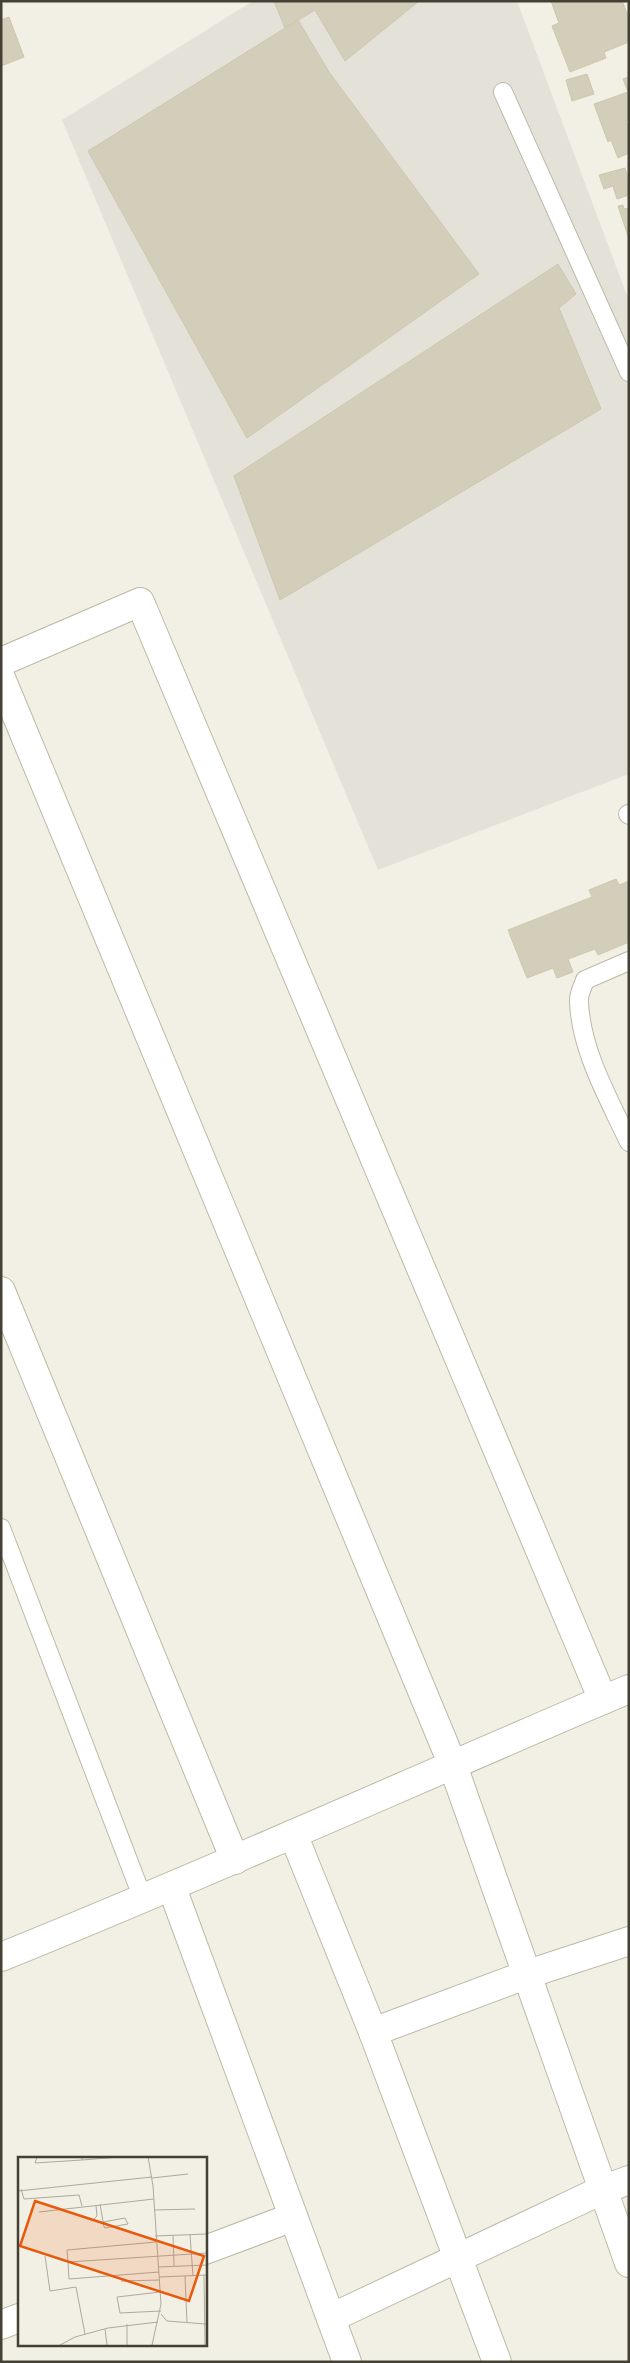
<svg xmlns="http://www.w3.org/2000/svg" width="630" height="2363" font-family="'Fira Sans Condensed',sans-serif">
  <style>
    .industrial { fill: #e4e1d9 }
    .building { fill: #d3ceb9; stroke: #cec7ad }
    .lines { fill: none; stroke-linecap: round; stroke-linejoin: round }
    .service-casing { stroke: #bdb9a7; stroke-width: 20 }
    .minor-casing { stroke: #bdb9a7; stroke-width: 30 }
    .tertiary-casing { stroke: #bdb9a7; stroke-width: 30 }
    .service { stroke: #fff; stroke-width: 18 }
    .minor { stroke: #fff; stroke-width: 28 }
    .tertiary { stroke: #fff; stroke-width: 28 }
    .inset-road { fill: none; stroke: #acaa9e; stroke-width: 1 }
    .view { fill: #e8590c; fill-opacity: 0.15; stroke: #e8590c; stroke-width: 2.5 }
    .inset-edge { fill: none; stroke: #444034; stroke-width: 2.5 }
  </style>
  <rect width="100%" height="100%" fill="#f2f0e4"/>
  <path class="industrial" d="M253 1H517L629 301V774L378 870 62 120Z"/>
  <g class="building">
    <path d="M274 1H419L345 61 315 10 285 28Z"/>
    <path d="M551 1H622L629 18V42L604 52 606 58 570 72 552 26 559 23Z"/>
    <path d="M9 17 24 57 1 66V20Z"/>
    <path d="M298 20 329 72 479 274 247 438 88 151Z"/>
    <path d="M587 74 594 94 572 101 566 80Z"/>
    <path d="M629 77V120L626 121 629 128V153L618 158 611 140 608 142 594 104 628 92 623 79Z"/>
    <path d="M625 168 629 182V195L617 199 613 186 604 189 599 175Z"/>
    <path d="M623 205 624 209 629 208V239L618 206Z"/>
    <path d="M558 264 576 294 559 308 601 409 280 600 234 476Z"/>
    <path d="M616 879 619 885 629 881V942L598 955 595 949 568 959 573 972 557 978 553 968 527 978 508 930 592 897 589 890Z"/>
  </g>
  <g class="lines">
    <g class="service-casing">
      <g id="service">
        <path d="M503 92 629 372"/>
        <path d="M628 814 629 815"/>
        <path d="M629 961 585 980C583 986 578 995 579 1002 581 1051 609 1099 629 1142"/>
        <path d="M1 1528 143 1899"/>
      </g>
    </g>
    <g class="minor-casing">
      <g id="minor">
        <path d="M1 662 140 602 603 1700"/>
        <path d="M1 678 452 1763 629 2263"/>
        <path d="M1 1291 235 1860"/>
        <path d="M293 1834 373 2032 497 2362"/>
        <path d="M172 1888 347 2362"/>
        <path d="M373 2032 528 1974 629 1941"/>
        <path d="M205 2250 293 2217"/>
        <path d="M331 2318 602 2190 629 2180"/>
        <path d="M1 2325 19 2318"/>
      </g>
    </g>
    <g class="tertiary-casing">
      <path id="tertiary" d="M1 1957C212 1872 419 1778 629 1689"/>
    </g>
    <use href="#service" class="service"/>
    <use href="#minor" class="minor"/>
    <use href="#tertiary" class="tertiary"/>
  </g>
  <g transform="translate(18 2157)">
    <rect width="189" height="189" fill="#f2f0e4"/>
    <path class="inset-road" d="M19 0 17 6 64 3V0M130 0 135 29 143 147 134 188M64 3 102 0M134 21 170 17M3 32 6 42 61 38 64 49M0 34 134 20M82 47 86 70 87 71 110 67 107 61 85 65M136 53 177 52M21 55 136 42M75 63 79 59 78 48M155 78 156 109M172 78 175 119M137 79 189 77M138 85 49 93 50 105 189 96M27 99 32 134 58 130 67 177M50 105 51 122 141 115M140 110 189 108M186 118 187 188M167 119 169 166M141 120 189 118M103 124 141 123M142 135 99 140 102 156 143 154M143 157 149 164 188 167M109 167V188M87 172 89 188M42 188 57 180 90 171 140 165"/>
    <path class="view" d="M17 44 186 99 171 144 2 89Z"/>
    <rect width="189" height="189" class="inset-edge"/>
  </g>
  <rect width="630" height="2363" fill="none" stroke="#444034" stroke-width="5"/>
</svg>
